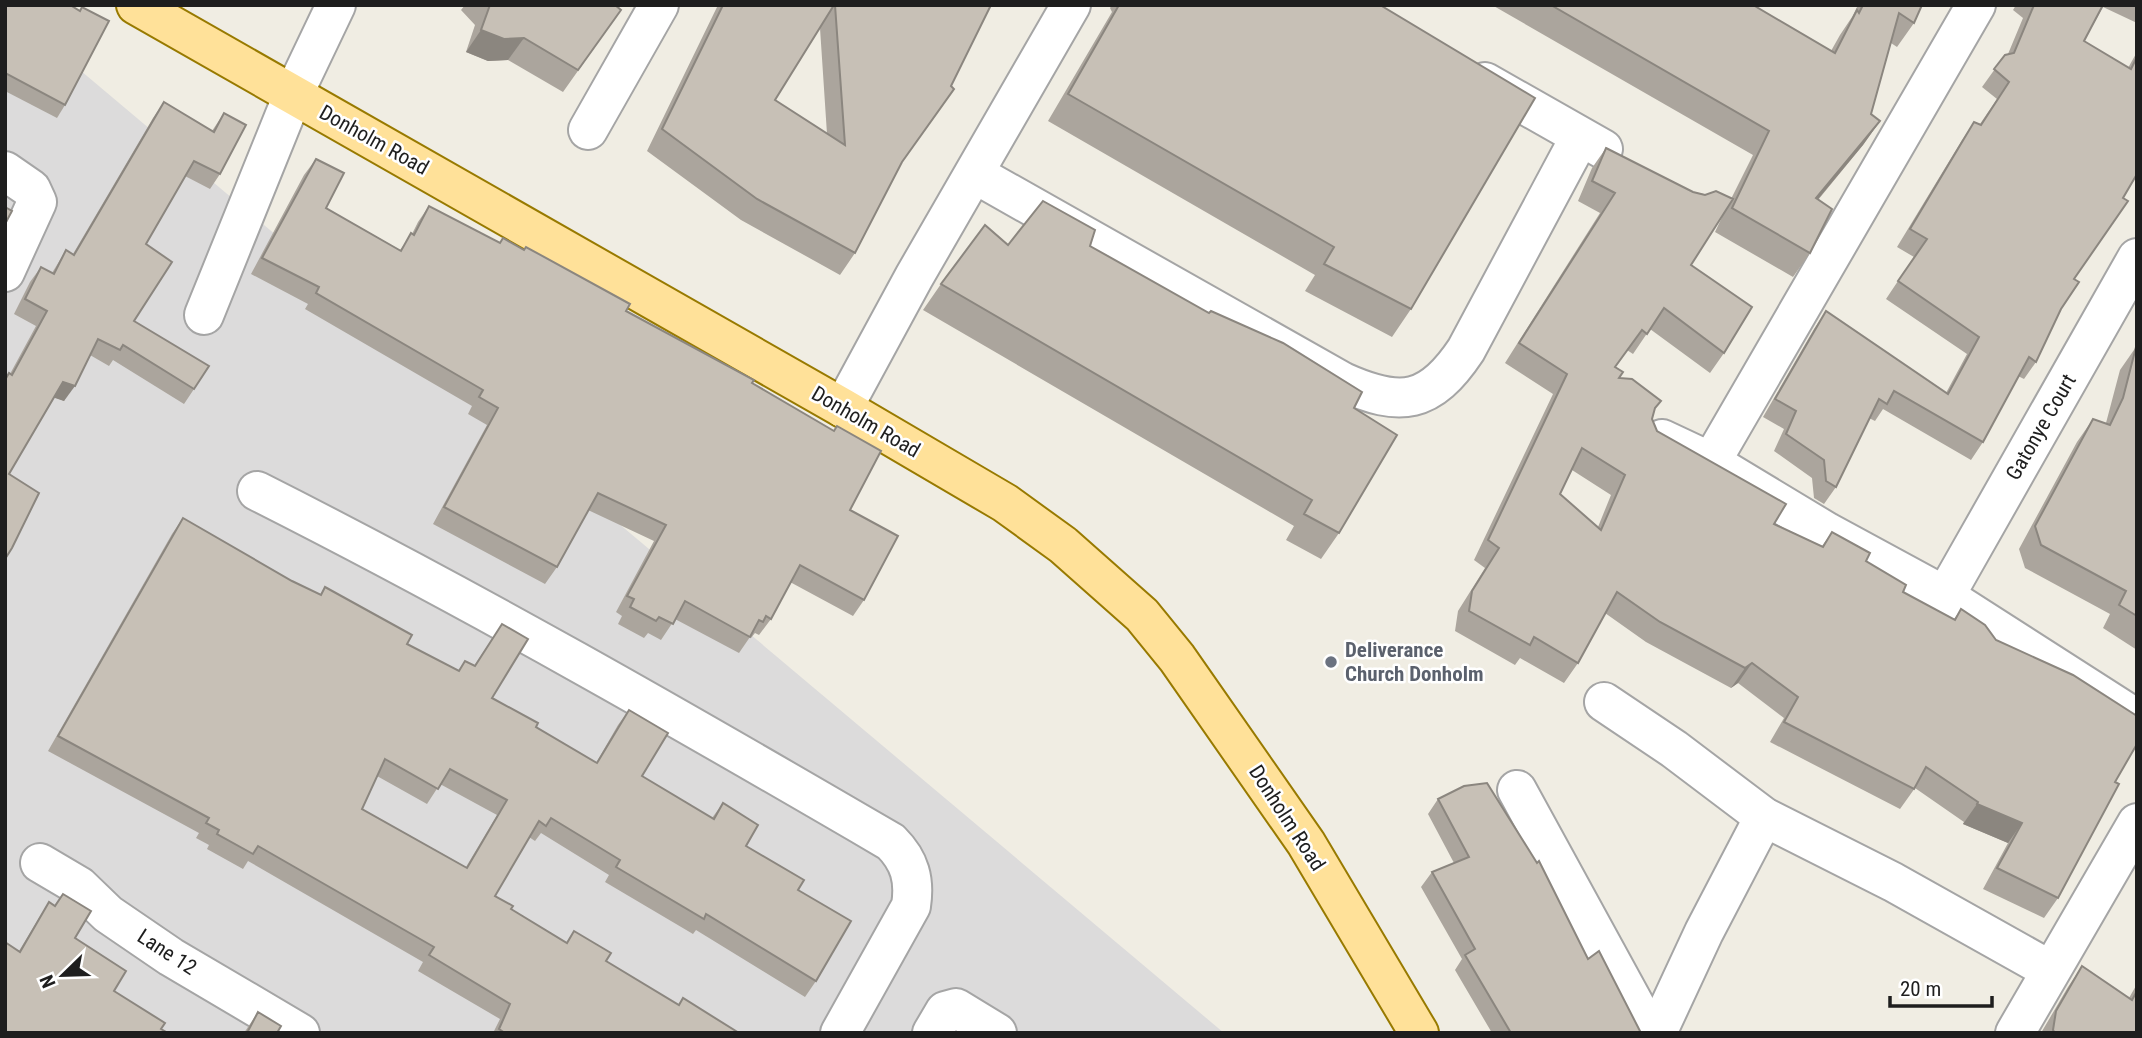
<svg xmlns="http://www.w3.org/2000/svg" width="2142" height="1038" font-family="'Roboto Condensed',sans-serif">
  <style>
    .residential { fill: #dcdbdb }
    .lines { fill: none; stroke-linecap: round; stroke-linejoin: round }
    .minor-casing { stroke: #a5a5a5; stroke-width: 42 }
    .major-casing { stroke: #987a00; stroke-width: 42 }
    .minor { stroke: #fff; stroke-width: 38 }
    .major { stroke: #ffe199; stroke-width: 38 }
    .wall { fill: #aba59d; fill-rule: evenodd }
    .shaded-wall { fill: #8b867f }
    .building { fill: #c7c0b6; stroke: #8b867f; stroke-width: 2; fill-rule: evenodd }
    .worship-dot { fill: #6b7280; stroke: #fff; stroke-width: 2.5 }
    .labels { text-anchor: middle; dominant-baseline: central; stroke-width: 5; stroke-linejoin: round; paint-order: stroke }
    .street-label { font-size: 21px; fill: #1e1e1e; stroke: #fff }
    .worship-label { font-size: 21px; font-weight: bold; fill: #5b616d; stroke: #fff; text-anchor: start }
  </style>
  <rect width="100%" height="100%" fill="#f0ede3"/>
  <path class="residential" d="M5 7 1224 1033H5Z"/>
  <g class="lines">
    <g class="minor-casing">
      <g id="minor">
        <path d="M1485 82 1603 149"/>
        <path d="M588 130 659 5"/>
        <path d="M5 171 31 189 37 202 5 272"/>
        <path d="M975 174 1343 382C1401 408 1430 404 1466 350L1580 137"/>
        <path d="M204 315 293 95 336 5"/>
        <path d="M843 408 914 277 1071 5"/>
        <path d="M1662 439 1711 462 1827 532 1945 596 2137 719"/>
        <path d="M1711 462 1976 5"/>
        <path d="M257 491C473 600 682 720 891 842 910 861 915 880 911 906L840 1033"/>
        <path d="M1945 596 2137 258"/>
        <path d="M1604 702 1674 749 1764 817 1893 882 2050 970"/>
        <path d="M1517 790 1650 1033"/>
        <path d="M40 863 79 886 108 914 171 957 300 1033"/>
        <path d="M932 1033 945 1011 956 1008 997 1033"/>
        <path d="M1657 1033 1704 932 1764 817"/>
        <path d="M2015 1033 2137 823"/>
      </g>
    </g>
    <g class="major-casing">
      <path id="major" d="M136 5 843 408 1005 503 1063 545 1142 615 1177 658 1306 843 1419 1033"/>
    </g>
    <use href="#minor" class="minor"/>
    <use href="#major" class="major"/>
  </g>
  <g class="wall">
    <path d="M5 5 65 105 57 118 5 91Z"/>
    <path d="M465 5H615L621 10 563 92 508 60 488 61 466 52 475 25 461 10Z"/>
    <path d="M718 5H991L901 164 855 253 840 275 741 220 647 151ZM820 28 827 134 775 100Z"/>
    <path d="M1112 5H1380L1411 309 1392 337 1305 291 1315 275 1048 121 1112 12 1110 8Z"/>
    <path d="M1492 5H1753L1831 51 1840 35 1852 17 1858 5H1922L1914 23 1897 47 1891 43 1871 114 1880 121 1863 145 1818 200 1810 253 1793 277 1715 232 1725 211 1691 265 1724 353 1710 373 1650 329 1633 354 1627 350 1615 367 1619 378 1654 410 1652 419 1657 431 1774 524 1822 546 1832 532 1903 592 1954 619 1961 609 1996 640 2115 782 2058 898 2044 918 1983 889 2008 843 1963 824 1964 822 1915 788 1900 809 1770 742 1784 718 1738 683 1731 688 1646 642 1605 613 1578 663 1564 683 1520 658 1515 665 1455 631 1458 611 1485 568 1474 560 1553 394 1505 363 1600 213 1578 201 1592 168 1606 148 1693 192 1731 199 1753 155ZM1572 470 1611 495 1598 527 1560 494Z"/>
    <path d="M2016 5H2137V23L2103 7 2084 41 2128 68 2137 52V174L2074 279 2036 362 2024 379 2018 376 1983 442 1971 460 1883 409 1875 421 1869 418 1836 487 1824 504 1814 498 1812 478 1774 451 1784 429 1763 417 1814 329 1826 311 1946 393 1967 354 1886 299 1914 257 1897 247 1962 140 1974 122 1980 124 1997 99 1982 87 2005 55 2008 54 2023 18 2013 10Z"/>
    <path d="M164 102 212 131 224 113 220 174 210 189 185 176 146 244 134 321 194 389 184 404 113 360 109 366 90 355 64 401 54 397 9 474 5 559 10 374 36 326 14 314 30 282 41 267 52 273 66 250 73 254 153 118Z"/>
    <path d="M316 159 326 208 400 250 412 234 418 222 429 206 499 243 503 238 626 311 752 383 850 510 864 600 853 616 790 582 771 619 759 635 755 633 751 638 750 637 739 653 675 619 661 640 648 633 644 638 618 624 622 616 616 612 654 541 588 510 557 567 545 584 433 524 487 425 468 414 472 406 305 309 308 304 251 274 304 175Z"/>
    <path d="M1090 246 1354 408 1339 533 1321 559 1286 540 1294 526 923 310 941 284Z"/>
    <path d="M2136 347H2137V650L2103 628 2110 614 2025 568 2019 549 2077 442 2093 419 2106 423 2120 370Z"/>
    <path d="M183 518 292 581 320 595 325 587 407 644 458 671 465 661 474 666 502 624 492 698 536 727 596 763 618 725 629 710 642 776 712 818 723 803 746 846 798 890 816 981 805 997 696 930 693 934 605 882 609 875 541 833 535 841 529 837 495 896 511 909 566 943 574 931 606 961 678 1005 683 998 739 1033H493L500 1019 418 971 423 962 248 861 243 869 207 849 209 845 196 838 199 833 48 751 172 534ZM377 776 427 804 440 784 497 815 466 867 362 809Z"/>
    <path d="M1438 799 1588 959 1641 1033H1492L1455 970 1462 959 1421 887 1432 872 1454 863 1428 814Z"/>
    <path d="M63 894 75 938 126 971 19 951 39 918 49 902 54 906Z"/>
    <path d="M2082 966 2129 998 2137 984V1033H2041L2068 987Z"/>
    <path d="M258 1012 277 1033H244Z"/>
  </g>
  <g class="shaded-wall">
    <path d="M481 30 524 38 508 60 488 61 466 52Z"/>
    <path d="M1880 121 1863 145 1799 222 1816 198Z"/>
    <path d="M63 382 75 386 64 401 52 397Z"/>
    <path d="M1752 663 1738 683 1731 688 1745 668Z"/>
    <path d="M1977 804 2022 823 2008 843 1963 824Z"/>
  </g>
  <g class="building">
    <path d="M5 5H70L80 11 82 7 109 21 65 105 5 73Z"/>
    <path d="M490 5H615L621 10 578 70 524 38 504 39 481 30Z"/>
    <path d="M723 5H834L775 100 845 145 835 5H991L951 86 954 89 902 162 855 253 757 199 662 129Z"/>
    <path d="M1119 5H1380L1535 98 1411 309 1324 264 1334 247 1068 94Z"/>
    <path d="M1551 5H1753L1835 53 1857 10 1859 13 1863 5H1922L1914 23 1899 13 1871 114 1880 121 1816 198 1832 209 1810 253 1732 208 1769 131Z"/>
    <path d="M2034 5H2103L2084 41 2131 69 2137 57V174L2123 198 2128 201 2074 279 2079 282 2061 309 2036 362 2029 357 1983 442 1894 391 1887 404 1879 399 1836 487 1826 481 1824 460 1786 434 1796 411 1775 399 1826 311 1948 394 1979 337 1898 281 1927 239 1910 229 1974 122 1981 125 2009 82 1994 69 2005 55 2014 53Z"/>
    <path d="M164 102 214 132 224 113 246 125 220 174 194 161 146 244 172 262 134 321 209 366 194 389 123 345 120 350 98 339 75 386 63 382 9 474 39 493 12 548 5 559V380L9 373 12 375 47 311 25 299 41 267 54 274 66 250 74 255Z"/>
    <path d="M1606 148 1693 192 1705 195 1716 191 1733 199 1691 265 1752 307 1724 353 1664 308 1647 334 1642 330 1615 367 1623 372 1619 378 1632 379 1661 401 1655 408 1652 419 1657 431 1786 504 1774 524 1823 547 1832 532 1870 553 1866 561 1906 585 1903 592 1955 620 1961 609 1985 625 1996 640 2073 675 2137 716V744L2115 782 2119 784 2058 898 1997 868 2022 823 1977 804 1978 802 1926 767 1914 789 1784 722 1798 697 1752 663 1745 668 1660 622 1617 592 1578 663 1534 637 1530 645 1469 611 1472 591 1499 548 1488 540 1567 374 1519 343 1615 193 1592 181ZM1582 448 1625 475 1601 530 1560 494Z"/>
    <path d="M316 159 344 173 326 208 401 251 411 233 414 235 429 206 500 243 503 238 524 250 526 247 630 304 626 311 754 380 752 383 834 431 837 426 881 451 850 510 898 536 864 600 800 565 771 619 766 616 763 622 759 620 750 637 685 601 673 624 659 617 656 621 630 607 634 599 627 596 666 525 598 493 557 567 444 507 498 408 479 397 483 390 316 293 319 287 262 258Z"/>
    <path d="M1043 201 1095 230 1090 246 1209 313 1211 311 1283 343 1362 392 1354 408 1397 435 1339 533 1304 514 1312 500 941 284 985 225 1008 245Z"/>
    <path d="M5 207 12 211 5 224Z"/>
    <path d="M2136 347H2137V616L2119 605 2126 591 2041 545 2035 526 2093 419 2110 425 2123 398Z"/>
    <path d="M183 518 292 581 321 595 325 587 412 635 407 644 459 671 465 661 475 666 502 624 528 639 492 698 538 723 536 727 597 763 629 710 668 733 642 776 714 819 723 803 758 825 746 846 804 880 798 890 851 921 816 981 706 914 704 919 616 867 620 860 551 818 546 826 539 821 495 896 513 906 511 909 567 943 574 931 611 953 606 961 679 1005 683 998 739 1033H505L499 1029 510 1004 429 955 434 947 258 846 253 854 217 834 219 830 206 823 209 818 58 736ZM385 759 438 789 450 769 507 800 467 868 362 809Z"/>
    <path d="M1487 783 1537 863 1539 861 1588 959 1599 951 1641 1033H1511L1465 955 1475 949 1432 872 1469 857 1438 799 1464 786Z"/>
    <path d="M63 894 91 911 75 938 126 971 114 991 165 1023 161 1029 168 1033H5V942L20 952 49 902 55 906Z"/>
    <path d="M2082 966 2132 1000 2137 991V1033H2055L2053 1030 2056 1011Z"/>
    <path d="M258 1012 281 1026 277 1033H247Z"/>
  </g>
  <circle class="worship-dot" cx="1331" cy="662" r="7"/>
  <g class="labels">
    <g class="street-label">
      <text transform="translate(374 140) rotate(29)">Donholm Road</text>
      <text transform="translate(866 422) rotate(30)">Donholm Road</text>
      <text transform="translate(2041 427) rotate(-60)">Gatonye Court</text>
      <text transform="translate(1287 818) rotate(57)">Donholm Road</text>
      <text transform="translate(167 952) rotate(33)">Lane 12</text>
    </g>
    <g class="worship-label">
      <text x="1345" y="650">Deliverance<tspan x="1345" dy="24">Church Donholm</tspan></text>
    </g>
  </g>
  <rect width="2142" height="1038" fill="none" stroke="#1e1e1e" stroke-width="14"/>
  <g transform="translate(63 975) rotate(247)" stroke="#ffffff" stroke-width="5" paint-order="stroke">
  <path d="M0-5L12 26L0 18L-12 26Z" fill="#1e1e1e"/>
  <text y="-10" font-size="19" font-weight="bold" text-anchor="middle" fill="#1e1e1e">N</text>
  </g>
  <path d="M1890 996v10h102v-10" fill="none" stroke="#1e1e1e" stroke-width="3.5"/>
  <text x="1900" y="996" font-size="21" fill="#1e1e1e" stroke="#ffffff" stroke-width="5" paint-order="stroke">20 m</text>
</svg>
